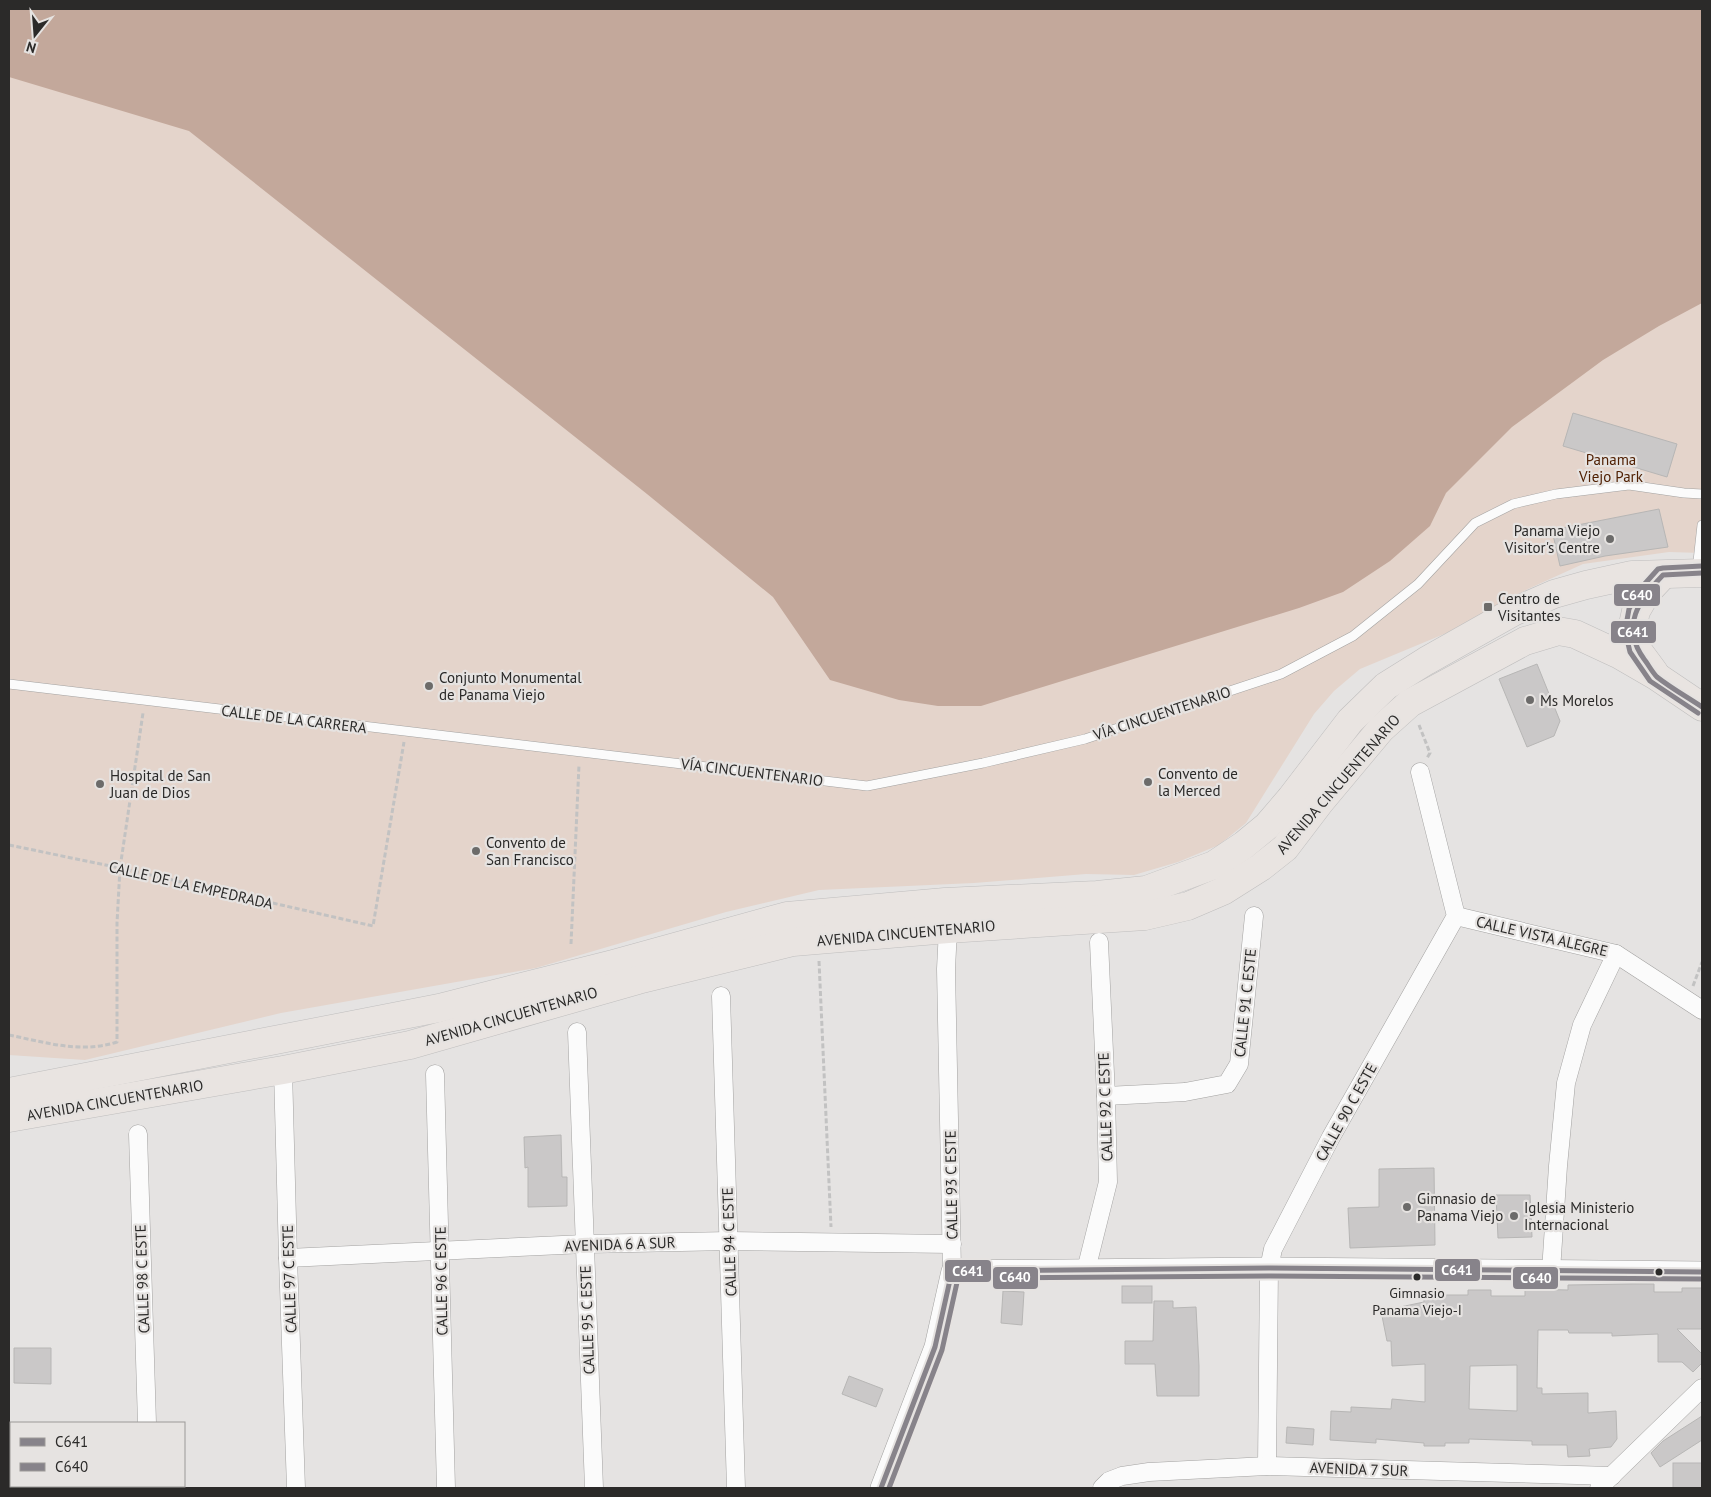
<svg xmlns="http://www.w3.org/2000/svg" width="1711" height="1497" font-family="'PT Sans',sans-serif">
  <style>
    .green { fill: #e4d4cb }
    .water { fill: #c3a89b }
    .building { fill: #cac8c8; stroke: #b7b6b5; fill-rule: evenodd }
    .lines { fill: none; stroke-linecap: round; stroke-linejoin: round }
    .service-casing { stroke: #a3a2a1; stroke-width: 10 }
    .minor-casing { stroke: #a3a2a1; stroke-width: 19 }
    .tertiary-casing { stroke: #a3a2a1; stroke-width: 22 }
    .primary-casing { stroke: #bfbebe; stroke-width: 29 }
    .path { stroke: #c2c2c2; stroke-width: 3; stroke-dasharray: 5 2.5; stroke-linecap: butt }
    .service { stroke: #fbfbfb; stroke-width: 9 }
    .minor { stroke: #fbfbfb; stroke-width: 18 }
    .tertiary { stroke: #fbfbfb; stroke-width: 21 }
    .primary { stroke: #e9e4e1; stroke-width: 28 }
    .bus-1-casing { stroke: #e6e3e1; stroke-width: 9 }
    .bus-2-casing { stroke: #e6e3e1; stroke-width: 9 }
    .bus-1 { stroke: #87838a; stroke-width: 5 }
    .bus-2 { stroke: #87838a; stroke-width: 5 }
    .poi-dot { fill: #6c6b6a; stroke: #e6e3e1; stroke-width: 2 }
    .bus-dot { fill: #2b2a29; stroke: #e6e3e1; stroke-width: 2 }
    .labels { text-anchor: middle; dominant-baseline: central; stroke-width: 4.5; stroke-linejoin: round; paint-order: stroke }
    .bus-label { font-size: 14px; fill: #2b2a29; stroke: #e6e3e1 }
    .park-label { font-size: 15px; fill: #502003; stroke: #e6e3e1 }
    .poi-label { font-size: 15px; fill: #2b2a29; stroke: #e6e3e1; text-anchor: start }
    .street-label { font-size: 15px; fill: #2b2a29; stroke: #e6e3e1 }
    .line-badge { stroke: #e6e3e1; stroke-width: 2 }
    .badge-label { font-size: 14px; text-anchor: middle; font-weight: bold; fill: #fff }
  </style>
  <rect width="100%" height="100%" fill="#e5e3e2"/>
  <path class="green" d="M9 9H1702V553L1669 552 1583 564 1528 589 1449 632 1360 669 1334 691 1314 714 1246 823 1219 845 1178 862 1134 875 1086 874 974 883 819 890 726 912 536 968 281 1013 85 1060 9 1055Z"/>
  <path class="water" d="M9 9H1702V303L1659 326 1603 360 1512 427 1446 493 1430 526 1390 561 1343 592 1299 608 981 706H938L899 700 830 680 773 597 647 494 189 131 9 77Z"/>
  <g class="building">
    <path d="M1573 413 1677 444 1667 477 1563 446Z"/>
    <path d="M1659 509 1668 547 1605 556 1560 566 1552 530Z"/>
    <path d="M1537 664 1560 721 1554 736 1527 747 1499 679Z"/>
    <path d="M561 1135 562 1177H567V1206L528 1207V1167L525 1168 524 1137Z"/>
    <path d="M1434 1168 1435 1245 1350 1248 1348 1208 1379 1207V1169Z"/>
    <path d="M1496 1195H1530L1532 1237 1498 1238Z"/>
    <path d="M1632 1284H1654V1292H1682V1288H1702V1329H1677L1702 1354V1363L1693 1372 1682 1362H1658V1334L1612 1336V1333H1569L1568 1330H1538L1537 1388H1542V1394L1588 1393V1413L1616 1411 1617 1439 1611 1447 1589 1449 1590 1456 1568 1457 1567 1445H1532V1441L1469 1439V1443H1445V1446H1424V1443L1376 1439V1443L1330 1440 1331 1411 1351 1412V1407L1391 1409 1392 1399 1425 1402V1364L1392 1366 1391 1341H1387L1381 1311 1424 1302V1295H1468V1290H1491V1296H1525V1289L1568 1290V1285ZM1517 1365V1411L1469 1409 1470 1366Z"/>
    <rect x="1122" y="1286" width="30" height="17"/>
    <path d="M1003 1291 1024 1292 1022 1325 1001 1323Z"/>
    <path d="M1154 1301H1173V1308L1196 1307 1199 1366V1396H1157L1155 1364H1125V1341H1153Z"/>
    <path d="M14 1348H51V1384L14 1383Z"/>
    <path d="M849 1376 883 1389 876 1407 842 1394Z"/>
    <path d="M1702 1416V1440L1660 1467 1651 1453 1663 1441Z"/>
    <path d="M1287 1427 1314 1429 1313 1445 1286 1443Z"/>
    <rect x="1673" y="1463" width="29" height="25"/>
  </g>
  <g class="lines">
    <g class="service-casing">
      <g id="service">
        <path d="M1697 570 1702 525"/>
        <path d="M9 684 867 786 983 763 1085 739 1281 674 1353 636 1418 584 1475 523 1513 504 1556 494 1629 485 1684 493 1702 494"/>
      </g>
    </g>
    <g class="minor-casing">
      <g id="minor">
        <path d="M1456 916 1616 954 1702 1010"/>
        <path d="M948 929 946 969 952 1271"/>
        <path d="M721 996 736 1488"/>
        <path d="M577 1032 594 1488"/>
        <path d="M283 1070 288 1258 296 1488"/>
        <path d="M435 1074 446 1488"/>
        <path d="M1106 1096 1185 1092 1227 1084 1239 1064 1254 916"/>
        <path d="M138 1134 147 1423"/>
        <path d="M288 1258 584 1244 729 1241 952 1244"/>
        <path d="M1086 1270 1108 1182 1106 1096 1099 942"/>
        <path d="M1551 1271 1558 1166 1566 1083 1582 1025 1616 954"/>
        <path d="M1267 1466 1269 1268 1273 1249 1331 1137 1456 916 1420 772"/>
        <path d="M148 1486V1488"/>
        <path d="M1102 1488 1109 1481 1122 1476 1149 1472 1267 1466 1612 1476"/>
        <path d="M1599 1488 1702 1388"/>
      </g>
    </g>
    <g class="tertiary-casing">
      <path id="tertiary" d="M881 1488 935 1347 952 1271 1269 1268 1702 1272"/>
    </g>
    <g class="primary-casing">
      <g id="primary">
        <path d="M1654 672 1637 649 1632 629 1636 611 1647 592 1663 575"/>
        <path d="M9 1092 439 1008 613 964 787 916 945 902 1097 895 1146 890 1214 865 1244 845 1267 826 1291 798 1350 721 1386 686 1426 661 1513 612 1554 594 1586 585 1632 575 1702 573"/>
        <path d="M9 1118 283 1070 410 1045 638 980 793 942 948 929 1145 916 1188 906 1223 891 1261 867 1285 848 1320 802 1381 729 1410 703 1525 641 1558 631 1575 634 1618 654 1656 676 1702 707"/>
      </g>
    </g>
    <g class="path">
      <path d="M1419 725 1430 753 1427 758"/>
      <path d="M9 845 120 868 373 926 404 742"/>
      <path d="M571 944 579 765"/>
      <path d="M819 961 831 1227"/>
      <path d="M1693 986 1702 962"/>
      <path d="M9 1035C44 1042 81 1054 117 1042V923L120 868 143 713"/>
    </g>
    <use href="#service" class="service"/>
    <use href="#minor" class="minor"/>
    <use href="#tertiary" class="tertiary"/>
    <use href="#primary" class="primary"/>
    <g class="bus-1-casing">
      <g id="bus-1">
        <path d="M1702 573 1663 575C1639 600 1620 626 1644 659 1648 664 1652 672 1657 677 1671 688 1687 697 1702 707"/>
        <path d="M881 1488 935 1347 952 1271 1269 1268 1702 1272"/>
      </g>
    </g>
    <g class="bus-2-casing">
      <g id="bus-2">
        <path d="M1698 713 1650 681 1630 652 1625 631 1629 609 1641 588 1658 569 1663 568 1702 566"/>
        <path d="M889 1488 942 1350 958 1278 1269 1276 1702 1279"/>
      </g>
    </g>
    <use href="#bus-1" class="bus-1"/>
    <use href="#bus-2" class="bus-2"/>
  </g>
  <g class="poi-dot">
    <circle cx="1610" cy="539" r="5"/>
    <rect x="1483" y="602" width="10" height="10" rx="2.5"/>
    <circle cx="429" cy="686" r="5"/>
    <circle cx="1530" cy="700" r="5"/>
    <circle cx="1148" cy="782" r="5"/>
    <circle cx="100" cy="784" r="5"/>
    <circle cx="476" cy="851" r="5"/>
    <circle cx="1407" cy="1207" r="5"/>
    <circle cx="1514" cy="1216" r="5"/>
  </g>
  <g class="bus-dot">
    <circle cx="1659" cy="1272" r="4.5"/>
    <circle cx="1417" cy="1277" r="4.5"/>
  </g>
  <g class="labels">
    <g class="bus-label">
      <text x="1417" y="1293">Gimnasio<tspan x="1417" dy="17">Panama Viejo-I</tspan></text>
    </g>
    <g class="park-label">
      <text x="1611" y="459">Panama<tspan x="1611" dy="17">Viejo Park</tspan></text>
    </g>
    <g class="poi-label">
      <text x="1600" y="530" text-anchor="end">Panama Viejo<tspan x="1600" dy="17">Visitor's Centre</tspan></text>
      <text x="1498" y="598">Centro de<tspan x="1498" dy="17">Visitantes</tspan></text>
      <text x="439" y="677">Conjunto Monumental<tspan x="439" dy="17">de Panama Viejo</tspan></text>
      <text x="1540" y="700">Ms Morelos</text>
      <text x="1158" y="773">Convento de<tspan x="1158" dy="17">la Merced</tspan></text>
      <text x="110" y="775">Hospital de San<tspan x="110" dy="17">Juan de Dios</tspan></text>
      <text x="486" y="842">Convento de<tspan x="486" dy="17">San Francisco</tspan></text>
      <text x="1417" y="1198">Gimnasio de<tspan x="1417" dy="17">Panama Viejo</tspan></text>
      <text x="1524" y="1207">Iglesia Ministerio<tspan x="1524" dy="17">Internacional</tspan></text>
    </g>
    <g class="street-label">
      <text transform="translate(1162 713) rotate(-18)">VÍA CINCUENTENARIO</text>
      <text transform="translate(294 719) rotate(7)">CALLE DE LA CARRERA</text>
      <text transform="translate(752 772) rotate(7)">VÍA CINCUENTENARIO</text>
      <text transform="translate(1338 784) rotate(-49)">AVENIDA CINCUENTENARIO</text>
      <text transform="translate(191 885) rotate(13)">CALLE DE LA EMPEDRADA</text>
      <text transform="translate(906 933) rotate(-5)">AVENIDA CINCUENTENARIO</text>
      <text transform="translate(1542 936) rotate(13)">CALLE VISTA ALEGRE</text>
      <text transform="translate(1245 1003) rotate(-84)">CALLE 91 C ESTE</text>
      <text transform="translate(511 1016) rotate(-16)">AVENIDA CINCUENTENARIO</text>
      <text transform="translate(115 1100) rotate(-10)">AVENIDA CINCUENTENARIO</text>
      <text transform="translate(1105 1107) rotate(-92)">CALLE 92 C ESTE</text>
      <text transform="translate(1346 1112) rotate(-61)">CALLE 90 C ESTE</text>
      <text transform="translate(951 1185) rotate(-91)">CALLE 93 C ESTE</text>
      <text transform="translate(729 1242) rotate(-92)">CALLE 94 C ESTE</text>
      <text transform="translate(620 1244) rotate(-2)">AVENIDA 6 A SUR</text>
      <text transform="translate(142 1279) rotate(-92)">CALLE 98 C ESTE</text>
      <text transform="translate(289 1279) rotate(-92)">CALLE 97 C ESTE</text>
      <text transform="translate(441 1281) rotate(-91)">CALLE 96 C ESTE</text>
      <text transform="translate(587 1320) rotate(-92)">CALLE 95 C ESTE</text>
      <text transform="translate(1359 1469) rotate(2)">AVENIDA 7 SUR</text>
    </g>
  </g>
  <g class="line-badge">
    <rect x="1613" y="583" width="48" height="24" rx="5" fill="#87838a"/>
    <rect x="1610" y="620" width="47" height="24" rx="5" fill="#87838a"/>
    <rect x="1434" y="1258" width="47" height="24" rx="5" fill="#87838a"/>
    <rect x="944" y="1259" width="48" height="24" rx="5" fill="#87838a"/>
    <rect x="992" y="1266" width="47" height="24" rx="5" fill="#87838a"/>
    <rect x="1512" y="1266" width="47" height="24" rx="5" fill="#87838a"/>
  </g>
  <g class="badge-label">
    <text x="1637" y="600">C640</text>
    <text x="1633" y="637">C641</text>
    <text x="1457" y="1275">C641</text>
    <text x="968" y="1276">C641</text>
    <text x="1015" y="1282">C640</text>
    <text x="1536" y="1283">C640</text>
  </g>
  <rect width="1711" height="1497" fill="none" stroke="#2b2a29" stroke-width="20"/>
  <rect x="10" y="1422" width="175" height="65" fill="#e6e3e1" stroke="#9b9997"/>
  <rect x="20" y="1438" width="25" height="8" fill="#87838a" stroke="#9b9997"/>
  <text x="55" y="1447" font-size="15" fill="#2b2a29">C641</text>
  <rect x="20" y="1463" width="25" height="8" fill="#87838a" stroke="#9b9997"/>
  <text x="55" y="1472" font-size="15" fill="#2b2a29">C640</text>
  <g transform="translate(35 35) rotate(197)" stroke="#e6e3e1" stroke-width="4" paint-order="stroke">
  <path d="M0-4L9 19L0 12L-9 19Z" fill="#2b2a29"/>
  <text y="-8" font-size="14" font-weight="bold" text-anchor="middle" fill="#2b2a29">N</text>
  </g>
</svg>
